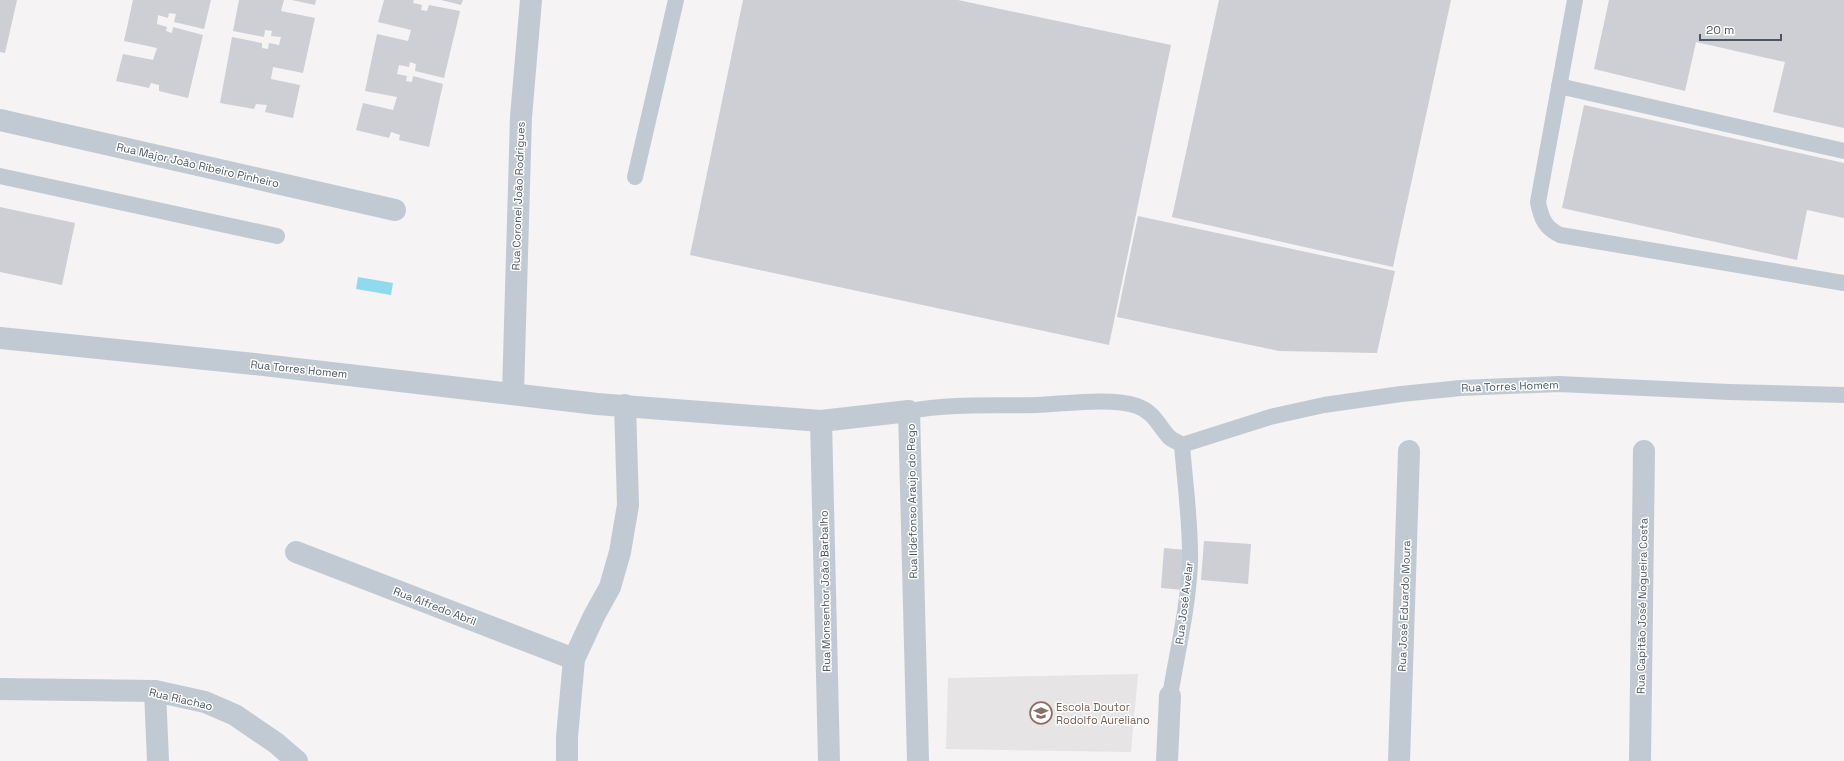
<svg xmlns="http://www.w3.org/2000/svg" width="1844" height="761" font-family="'Space Grotesk',sans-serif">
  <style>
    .education { fill: #e6e4e5 }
    .water { fill: #90daee }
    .building { fill: #cdcfd5 }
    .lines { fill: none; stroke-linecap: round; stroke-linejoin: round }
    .lane { stroke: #c1cad2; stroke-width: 16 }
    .street { stroke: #c1cad2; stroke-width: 22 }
    .labels { text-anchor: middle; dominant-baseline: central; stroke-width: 3; stroke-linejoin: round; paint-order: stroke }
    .street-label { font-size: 11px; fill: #4a5661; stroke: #fff }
    .education-label { font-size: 11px; fill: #785e54; stroke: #fff; text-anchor: start }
  </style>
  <rect width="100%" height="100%" fill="#f5f3f3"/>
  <path class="education" d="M1138 674 1131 752 946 749 948 678Z"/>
  <path class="water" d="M358 277 393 283 391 295 356 289Z"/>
  <g class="building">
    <path d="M0 0H17L5 53 0 52Z"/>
    <path d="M133 0H211L204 29 174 22 176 14 169 13 168 18 158 15 157 24 167 27 166 31 172 33 173 27 203 35 188 98 159 91V85L151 83 149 88 116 81 123 54 153 60 157 48 124 41Z"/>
    <path d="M239 0H284L281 11 315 18 303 73 273 67 271 79 300 85 293 118 265 112 267 105 256 104 254 109 220 103 232 37 262 43V48L268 49 269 43 279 45 281 37 271 36 272 31 265 30 264 37 233 31Z"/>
    <path d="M292 0H316L315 5Z"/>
    <path d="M384 0H414L413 3 422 5 421 10 427 11 429 5 460 11 444 78 415 71 416 64 410 62 409 67 399 65 397 74 407 76 406 81 412 82 413 76 443 84 429 147 399 140 400 135 391 132 389 138 356 130 363 103 393 110 397 97 365 91 377 34 408 41 411 30 378 22Z"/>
    <path d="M441 0H463L461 5Z"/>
    <path d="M743 0H958L1171 45 1109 345 690 255Z"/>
    <path d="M1219 0H1451L1393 267 1172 217Z"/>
    <path d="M1609 0H1844V128L1773 112 1785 62 1696 42 1685 91 1594 69Z"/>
    <path d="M1584 105 1844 163V218L1807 210 1797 260 1562 208Z"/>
    <path d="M0 207 75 223 62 285 0 272Z"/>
    <path d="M1138 216 1395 271 1377 353 1279 351 1117 317Z"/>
    <path d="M1204 541 1251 544 1248 584 1201 580Z"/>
    <path d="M1164 548 1186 550 1184 590 1161 588Z"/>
  </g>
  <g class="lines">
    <g class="lane">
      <path d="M1575 0 1538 202C1541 218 1545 228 1560 235L1844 283"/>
      <path d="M1559 86 1844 151"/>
      <path d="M0 176 277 236"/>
      <path d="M635 177 676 0"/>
      <path d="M909 411C952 403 994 406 1037 405 1064 404 1112 397 1137 406 1154 412 1158 425 1169 437 1172 440 1178 442 1182 445"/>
      <path d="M1182 445 1270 417 1324 405 1401 394 1461 388 1559 384 1729 392 1844 395"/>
      <path d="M1170 696C1177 653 1188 608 1190 564 1191 524 1185 484 1182 445"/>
    </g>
    <g class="street">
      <path d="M0 120 395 210"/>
      <path d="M0 338 254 364 597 404 821 421 909 411 918 761"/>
      <path d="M513 393 521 117 531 0"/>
      <path d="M821 421 829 761"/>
      <path d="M296 552 574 659"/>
      <path d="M0 689 155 691 205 702 235 715 276 743 297 761"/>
      <path d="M155 691 158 761"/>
      <path d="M567 761V737L574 659 594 616 610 587 620 552 628 505 625 405"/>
      <path d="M1167 761 1170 696"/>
      <path d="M1399 761 1409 451"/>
      <path d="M1640 761 1644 451"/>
    </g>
  </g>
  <defs>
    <g id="school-ring" transform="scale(1.15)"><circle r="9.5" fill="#fff" stroke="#8d6e63" stroke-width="1.5"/><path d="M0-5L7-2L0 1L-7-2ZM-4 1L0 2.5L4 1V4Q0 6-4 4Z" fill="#8d6e63"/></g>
  </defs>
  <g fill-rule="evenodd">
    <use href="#school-ring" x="1041" y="713"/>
  </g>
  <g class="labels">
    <g class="street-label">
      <text transform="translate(198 165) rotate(13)">Rua Major João Ribeiro Pinheiro</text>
      <text transform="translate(518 196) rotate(-88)">Rua Coronel João Rodrigues</text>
      <text transform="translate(299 369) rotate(6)">Rua Torres Homem</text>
      <text transform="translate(1510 386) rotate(-2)">Rua Torres Homem</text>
      <text transform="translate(912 501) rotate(-91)">Rua Ildefonso Araújo do Rego</text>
      <text transform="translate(825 591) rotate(-91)">Rua Monsenhor João Barbalho</text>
      <text transform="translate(1184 603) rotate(-83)">Rua José Avelar</text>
      <text transform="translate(435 606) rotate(21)">Rua Alfredo Abril</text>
      <text transform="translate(1404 606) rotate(-88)">Rua José Eduardo Moura</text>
      <text transform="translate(1642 606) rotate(-89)">Rua Capitão José Nogueira Costa</text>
      <text transform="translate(181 699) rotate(13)">Rua Riachao</text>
    </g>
    <g class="education-label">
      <text x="1056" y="707">Escola Doutor<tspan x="1056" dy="13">Rodolfo Aureliano</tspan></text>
    </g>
  </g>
  <path d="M1700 34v6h81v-6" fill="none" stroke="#4a5661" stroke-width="2"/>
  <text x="1706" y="34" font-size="12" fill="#4a5661" stroke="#ffffff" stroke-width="3" paint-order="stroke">20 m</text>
</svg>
